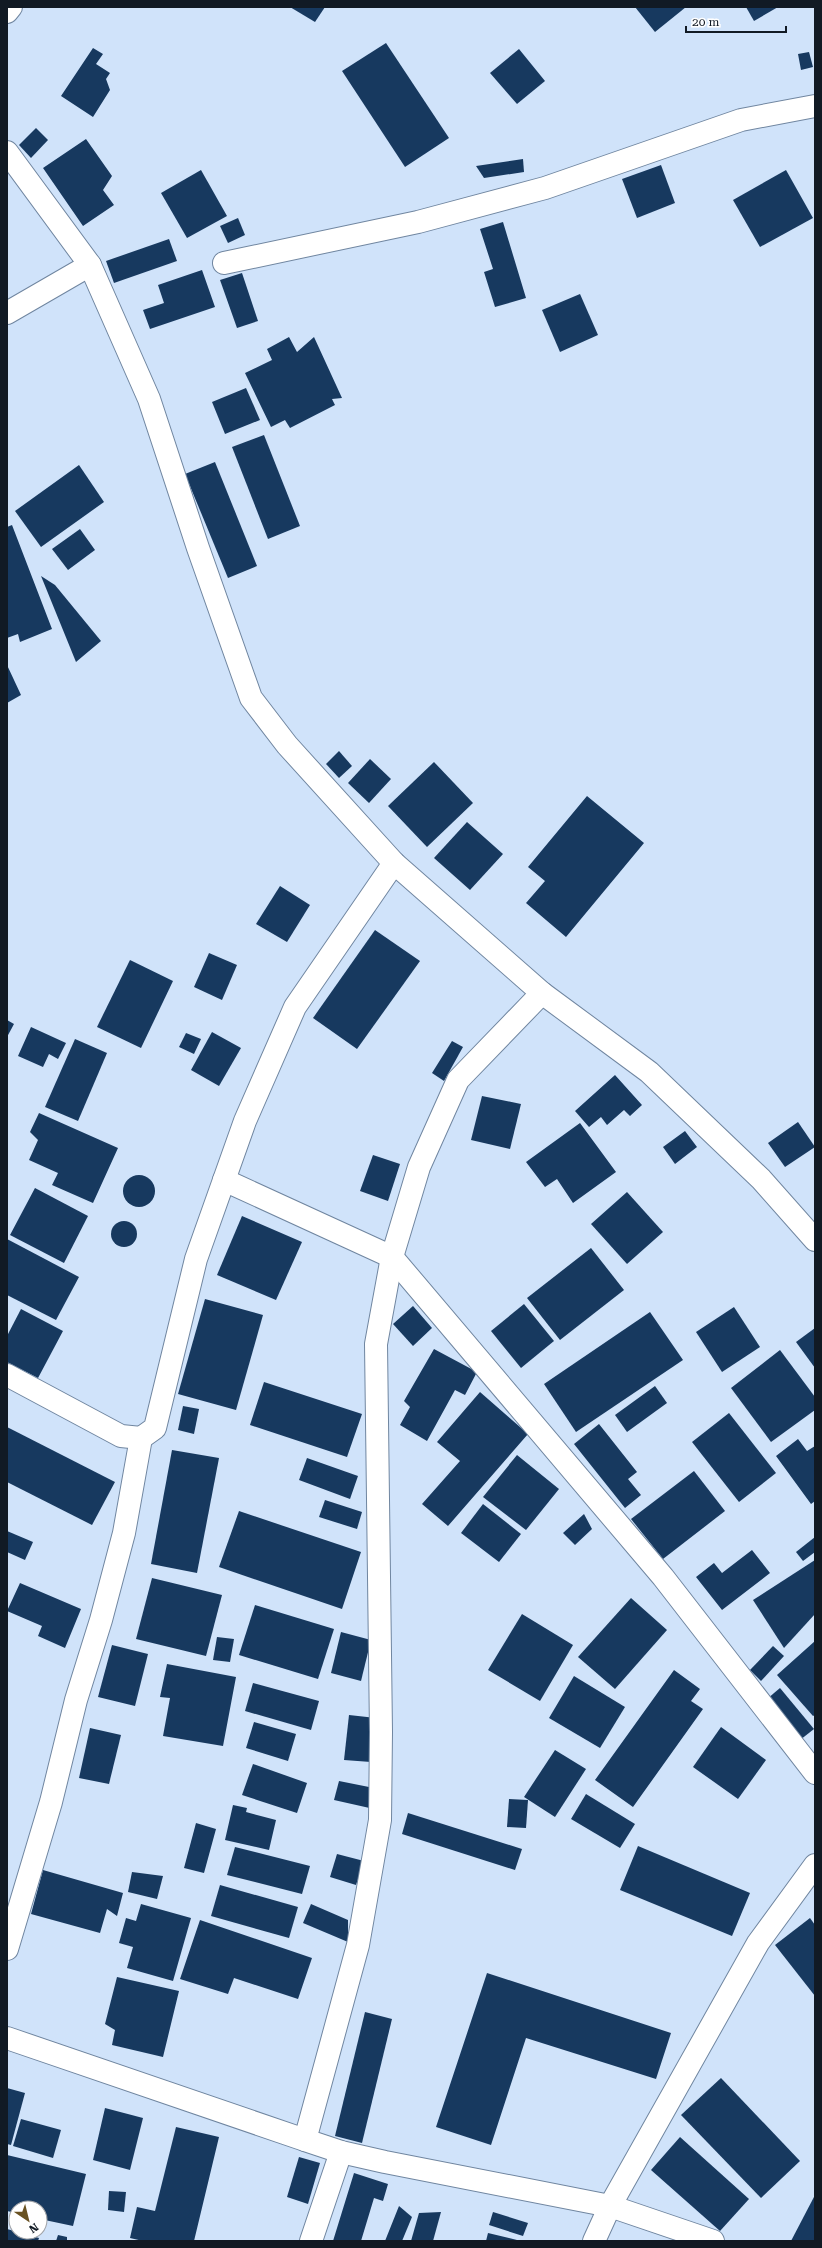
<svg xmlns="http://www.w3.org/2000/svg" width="822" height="2248" font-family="'Roboto Serif',serif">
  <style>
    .building { fill: #17395f }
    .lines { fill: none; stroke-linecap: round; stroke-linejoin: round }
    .minor-casing { stroke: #7086a0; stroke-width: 24 }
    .minor { stroke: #fff; stroke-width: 22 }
  </style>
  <rect width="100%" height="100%" fill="#d0e3fa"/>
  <g class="building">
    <path d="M290 7H325L315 22Z"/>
    <path d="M635 7H686L655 32Z"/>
    <path d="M746 7H778L754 21Z"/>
    <path d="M386 43 449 138 405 167 342 71Z"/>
    <path d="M93 48 103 54 96 64 110 73 106 79 110 90 93 117 61 96Z"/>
    <path d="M519 49 545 81 517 104 490 73Z"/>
    <path d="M809 52 813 67 801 70 798 54Z"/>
    <path d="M36 128 48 140 31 158 19 145Z"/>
    <path d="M86 139 112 176 103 190 114 205 83 226 43 168Z"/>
    <path d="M523 159 524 172 484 178 476 166Z"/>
    <path d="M661 165 675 203 637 218 622 179Z"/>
    <path d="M201 170 227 216 187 238 161 193Z"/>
    <path d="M786 170 813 218 760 247 733 200Z"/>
    <path d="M238 218 245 235 228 243 220 226Z"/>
    <path d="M503 222 526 298 495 307 484 272 493 269 480 229Z"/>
    <path d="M169 239 177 261 114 283 106 261Z"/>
    <path d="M202 270 215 307 150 329 143 310 164 303 158 285Z"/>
    <path d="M242 273 258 321 237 328 220 280Z"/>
    <path d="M580 294 598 335 560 352 542 310Z"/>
    <path d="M289 337 297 352 314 337 342 398 332 399 335 405 290 428 285 420 271 427 245 373 272 360 267 349Z"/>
    <path d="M246 388 260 420 225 434 212 402Z"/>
    <path d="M264 435 300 526 268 539 232 447Z"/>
    <path d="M215 462 257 566 228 578 185 474Z"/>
    <path d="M79 465 104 502 41 547 15 511Z"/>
    <path d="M12 525 52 629 20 642 18 634 7 638V527Z"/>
    <path d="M80 529 95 550 68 570 52 549Z"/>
    <path d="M41 576 55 585 101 641 76 662Z"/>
    <path d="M7 665 21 695 7 703Z"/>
    <path d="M339 751 352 766 339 778 326 764Z"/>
    <path d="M370 759 391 779 369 803 348 783Z"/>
    <path d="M434 762 473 803 427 847 388 806Z"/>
    <path d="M587 796 644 843 566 937 526 903 545 881 528 867Z"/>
    <path d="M467 822 503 854 470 890 434 858Z"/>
    <path d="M280 886 310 905 287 942 256 924Z"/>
    <path d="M375 930 420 961 357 1049 313 1018Z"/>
    <path d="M209 953 237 965 222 1000 194 987Z"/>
    <path d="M130 960 173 981 141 1048 97 1027Z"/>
    <path d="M7 1020 14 1024 7 1037Z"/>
    <path d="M31 1027 66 1043 58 1059 49 1054 43 1067 18 1056Z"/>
    <path d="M212 1032 241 1048 219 1086 191 1070Z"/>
    <path d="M186 1033 201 1039 194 1054 179 1047Z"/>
    <path d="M75 1039 107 1053 78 1121 45 1107Z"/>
    <path d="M452 1041 463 1047 444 1081 432 1073Z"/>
    <path d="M615 1075 642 1105 630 1116 624 1110 607 1125 601 1117 589 1127 575 1111Z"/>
    <path d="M482 1096 521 1104 510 1149 471 1140Z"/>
    <path d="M39 1113 118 1148 93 1203 52 1185 58 1173 29 1160 38 1140 30 1132Z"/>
    <path d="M798 1122 815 1147 785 1167 768 1143Z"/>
    <path d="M580 1123 616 1172 573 1203 557 1179 545 1187 526 1162Z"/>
    <path d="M685 1131 697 1147 675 1164 663 1147Z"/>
    <path d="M373 1155 400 1164 388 1201 360 1191Z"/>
    <circle cx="139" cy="1191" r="16"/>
    <path d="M35 1188 88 1216 64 1263 10 1235Z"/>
    <path d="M627 1192 663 1232 627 1264 591 1224Z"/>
    <path d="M242 1216 302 1242 276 1300 217 1275Z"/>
    <circle cx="124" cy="1234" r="13"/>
    <path d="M7 1239 79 1277 56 1320 7 1295Z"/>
    <path d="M591 1248 624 1290 560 1340 527 1298Z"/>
    <path d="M205 1299 263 1315 236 1410 178 1394Z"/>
    <path d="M524 1304 554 1341 521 1368 491 1331Z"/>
    <path d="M413 1306 432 1328 413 1346 393 1324Z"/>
    <path d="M734 1307 760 1347 722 1372 696 1332Z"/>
    <path d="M21 1309 63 1331 38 1378 7 1362V1336Z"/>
    <path d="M650 1312 683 1360 576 1432 544 1384Z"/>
    <path d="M815 1328V1368L796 1342Z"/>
    <path d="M434 1349 477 1372 465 1395 455 1390 427 1441 400 1425 410 1407 404 1401Z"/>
    <path d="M780 1350 815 1397V1410L771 1442 731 1388Z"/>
    <path d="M264 1382 362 1414 347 1457 250 1425Z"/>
    <path d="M655 1386 667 1403 627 1432 615 1415Z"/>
    <path d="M480 1392 528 1434 448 1526 422 1504 460 1461 437 1442Z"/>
    <path d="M183 1406 199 1409 194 1434 178 1430Z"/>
    <path d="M729 1413 776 1473 739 1502 692 1442Z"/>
    <path d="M599 1424 637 1472 628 1479 641 1495 625 1508 574 1444Z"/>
    <path d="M7 1427 115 1482 92 1525 7 1482Z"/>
    <path d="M798 1439 807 1451 815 1446V1501L811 1504 776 1456Z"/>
    <path d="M172 1450 219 1458 197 1573 151 1564Z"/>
    <path d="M517 1455 559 1489 526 1530 483 1497Z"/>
    <path d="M307 1458 358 1476 350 1499 299 1480Z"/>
    <path d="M694 1471 725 1511 663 1559 631 1519Z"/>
    <path d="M325 1500 362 1512 357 1529 319 1517Z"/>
    <path d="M483 1504 521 1534 499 1562 461 1533Z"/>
    <path d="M239 1511 361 1552 342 1609 219 1567Z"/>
    <path d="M584 1514 592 1529 575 1545 563 1533Z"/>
    <path d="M7 1531 33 1542 25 1560 7 1552Z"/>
    <path d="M815 1537V1552L803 1561 796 1552Z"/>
    <path d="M752 1550 770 1573 722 1610 696 1577 714 1563 722 1573Z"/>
    <path d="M815 1560V1614L784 1648 753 1600Z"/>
    <path d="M152 1578 222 1595 206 1656 136 1639Z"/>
    <path d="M20 1583 81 1609 65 1648 38 1636 42 1626 7 1611Z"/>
    <path d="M631 1598 667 1630 615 1689 578 1657Z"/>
    <path d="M255 1605 334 1629 318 1679 239 1655Z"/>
    <path d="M522 1614 573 1645 540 1701 488 1670Z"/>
    <path d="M341 1632 371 1640 361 1681 331 1673Z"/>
    <path d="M217 1637 234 1639 230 1662 213 1660Z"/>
    <path d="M815 1641V1715L813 1716 777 1675Z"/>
    <path d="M112 1645 148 1654 135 1706 98 1697Z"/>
    <path d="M773 1646 784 1656 761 1681 750 1670Z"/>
    <path d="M167 1664 236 1677 223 1746 163 1736 170 1698 160 1697Z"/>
    <path d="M674 1670 700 1689 691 1701 703 1709 633 1807 595 1780Z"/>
    <path d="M574 1676 625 1707 600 1748 549 1718Z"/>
    <path d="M253 1683 319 1701 311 1730 245 1711Z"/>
    <path d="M780 1688 814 1729 800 1740 767 1699Z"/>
    <path d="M349 1715 376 1718 371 1762 344 1760Z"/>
    <path d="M254 1722 296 1734 288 1761 246 1748Z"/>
    <path d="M721 1727 766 1760 738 1799 693 1767Z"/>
    <path d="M90 1728 121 1735 109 1784 79 1778Z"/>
    <path d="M555 1750 586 1769 555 1817 524 1797Z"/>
    <path d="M253 1764 307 1783 297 1813 242 1795Z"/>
    <path d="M339 1781 374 1788V1809L334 1800Z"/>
    <path d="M586 1794 635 1824 620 1848 571 1819Z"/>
    <path d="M509 1799 528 1800 526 1828 507 1827Z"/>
    <path d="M233 1805 247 1808 246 1812 276 1820 269 1850 225 1840Z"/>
    <path d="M408 1813 522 1849 515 1870 402 1834Z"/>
    <path d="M196 1823 216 1829 204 1873 184 1868Z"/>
    <path d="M638 1846 750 1893 732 1936 620 1890Z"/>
    <path d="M235 1847 310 1866 302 1894 227 1875Z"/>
    <path d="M337 1854 364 1861 356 1885 330 1877Z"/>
    <path d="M43 1870 123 1893 117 1916 107 1909 100 1933 31 1914Z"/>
    <path d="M132 1872 163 1876 157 1899 128 1892Z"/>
    <path d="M220 1885 298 1907 289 1938 211 1916Z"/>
    <path d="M141 1904 191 1918 173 1981 127 1968 133 1947 119 1943 126 1918 136 1921Z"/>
    <path d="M311 1904 348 1920V1942L303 1923Z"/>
    <path d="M810 1918 815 1925V1996L775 1945Z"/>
    <path d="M200 1920 312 1958 298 1999 234 1978 228 1994 180 1979Z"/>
    <path d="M487 1973 671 2033 656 2079 526 2038 491 2145 436 2127Z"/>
    <path d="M117 1977 179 1991 163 2057 112 2045 115 2030 105 2024Z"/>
    <path d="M365 2012 392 2019 362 2143 335 2136Z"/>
    <path d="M721 2078 800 2161 761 2198 681 2115Z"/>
    <path d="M7 2088 25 2093 11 2145 7 2144Z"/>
    <path d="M105 2108 143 2118 130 2170 93 2160Z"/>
    <path d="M21 2119 61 2130 53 2158 13 2146Z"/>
    <path d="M176 2127 219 2137 194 2241H143L130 2238 137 2207 155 2211Z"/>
    <path d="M680 2137 749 2199 720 2231 651 2170Z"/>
    <path d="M7 2155 86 2174 73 2226 40 2219V2208H16V2213L7 2211Z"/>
    <path d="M299 2157 320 2163 308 2204 287 2197Z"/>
    <path d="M354 2173 388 2184 383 2201 374 2198 361 2241H333Z"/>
    <path d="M109 2191 126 2192 124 2212 108 2210Z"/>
    <path d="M815 2195V2241H791Z"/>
    <path d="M399 2206 412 2217 402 2241H385Z"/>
    <path d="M441 2212 433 2241H411L419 2213Z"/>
    <path d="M493 2212 528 2223 523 2236 489 2225Z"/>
    <path d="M7 2229 39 2238 38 2241H7Z"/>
    <path d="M488 2233 517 2240V2241H486Z"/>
    <path d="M58 2235 67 2237V2241H56Z"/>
  </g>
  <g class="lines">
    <g class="minor-casing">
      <g id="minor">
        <path d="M7 12 11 7"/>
        <path d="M7 152 90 265 149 399 198 548 251 698 287 745 394 863 542 993 649 1072 761 1179 815 1240"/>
        <path d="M224 263 418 222 545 188 741 120 815 106"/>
        <path d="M7 313 90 265"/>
        <path d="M542 993 458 1080 419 1167 392 1257 376 1344 381 1732 380 1820 358 1945 305 2140 341 2152 385 2162 610 2206 713 2241"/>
        <path d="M224 1180 392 1257 663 1577 815 1773"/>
        <path d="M7 1375 121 1436 141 1438"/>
        <path d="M7 1949 51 1802 76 1700 101 1620 124 1533 141 1438 155 1428 196 1259 245 1121 295 1007 394 863"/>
        <path d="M7 2038 305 2140"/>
        <path d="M311 2241 341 2152"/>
        <path d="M594 2241 610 2206 758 1943 815 1865"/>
      </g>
    </g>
    <use href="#minor" class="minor"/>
  </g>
  <rect width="822" height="2248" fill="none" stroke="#111a24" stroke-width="16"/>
  <g transform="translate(28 2220) rotate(145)"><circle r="19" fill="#ffffff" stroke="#a0a3a7"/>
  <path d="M0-3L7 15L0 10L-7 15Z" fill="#695222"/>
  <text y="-6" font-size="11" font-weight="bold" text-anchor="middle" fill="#111a24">N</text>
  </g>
  <path d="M686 26v6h100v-6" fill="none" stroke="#111a24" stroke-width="2"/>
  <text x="692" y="26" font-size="12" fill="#111a24" stroke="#ffffff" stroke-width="3" paint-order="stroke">20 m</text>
</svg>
